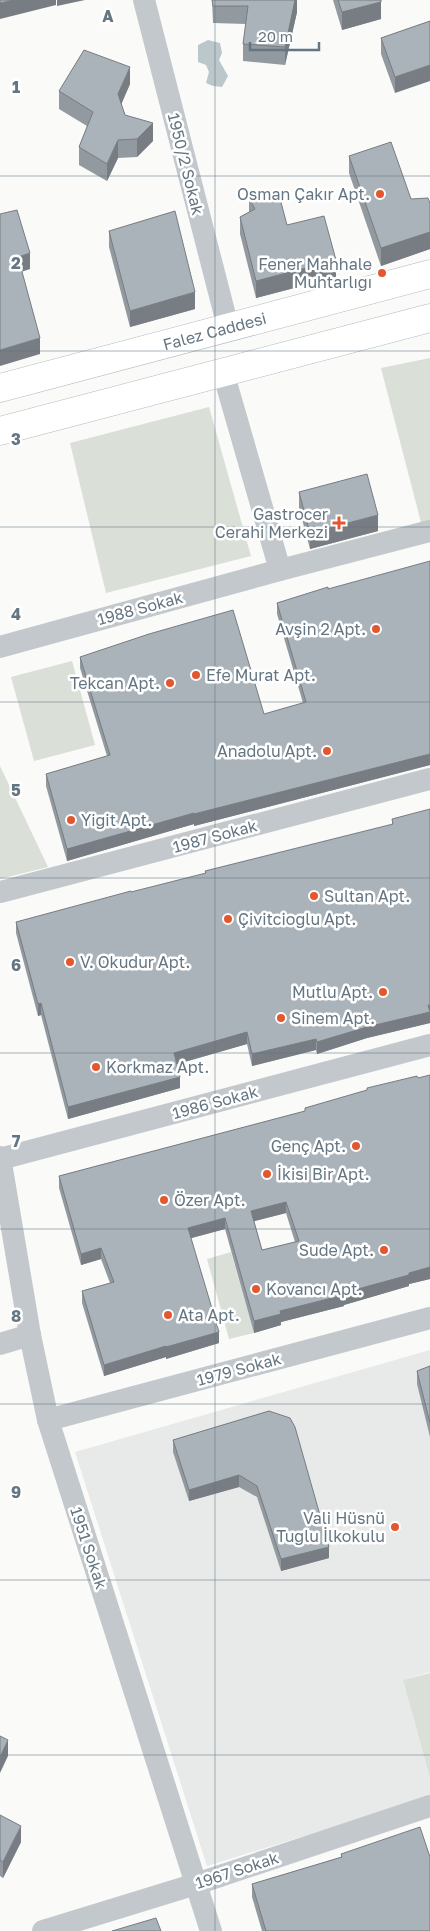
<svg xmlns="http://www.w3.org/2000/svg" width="430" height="1931" font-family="'Golos Text',sans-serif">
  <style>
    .built { fill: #e8e9e9 }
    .green { fill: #dadfd7 }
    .water { fill: #bbc7cb }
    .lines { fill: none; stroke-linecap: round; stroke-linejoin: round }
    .secondary-casing { stroke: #b3babf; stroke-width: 29 }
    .street { stroke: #c3c8cc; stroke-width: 22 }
    .secondary { stroke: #fff; stroke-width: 28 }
    .wall { fill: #929a9f; fill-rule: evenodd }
    .shaded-wall { fill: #777d82 }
    .building { fill: #aab3b9; stroke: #777d82; fill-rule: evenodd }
    .grid { fill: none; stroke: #657683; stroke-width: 1; stroke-opacity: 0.55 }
    .poi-dot { fill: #e4572e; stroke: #fff; stroke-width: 2 }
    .labels { text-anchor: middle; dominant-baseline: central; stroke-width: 5; stroke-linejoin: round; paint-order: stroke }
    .street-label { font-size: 16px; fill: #657683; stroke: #fff }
    .poi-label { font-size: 16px; fill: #657683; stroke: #fff; text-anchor: start }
    .grid-label { font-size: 16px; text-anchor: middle; font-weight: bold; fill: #657683; stroke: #fff; stroke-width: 5; stroke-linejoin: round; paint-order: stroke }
  </style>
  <rect width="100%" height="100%" fill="#fafaf8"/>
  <path class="built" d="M430 1350V1672L403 1680 430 1778V1797L207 1866 75 1452Z"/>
  <g class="green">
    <path d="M430 358V533L424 534 381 368Z"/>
    <path d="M209 407 251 556 106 593 70 443Z"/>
    <path d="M72 661 95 745 34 761 11 677Z"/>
    <path d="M0 766 48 867 0 879Z"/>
    <path d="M231 1252 254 1333 229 1339 207 1259Z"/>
    <path d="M430 1673V1778L403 1680Z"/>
  </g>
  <path class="water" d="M208 40 220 43 222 53 219 60 228 76 222 87 213 86 206 83 209 72 206 65 198 62V45Z"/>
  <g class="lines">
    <g class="secondary-casing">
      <g id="secondary">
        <path id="s1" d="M0 388 430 274"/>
        <path d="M0 431 430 318"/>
      </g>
    </g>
    <g class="street">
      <path d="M144 0 228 327"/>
      <path d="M223 372 280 570"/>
      <path d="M0 647 280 570 430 531"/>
      <path d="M0 892 430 779"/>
      <path d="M0 1157 30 1335 48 1420 211 1931"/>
      <path d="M0 1159 430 1045"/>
      <path d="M0 1344 30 1335"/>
      <path d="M48 1420 430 1318"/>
      <path d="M43 1931 196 1884 430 1806"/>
    </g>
    <use href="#secondary" class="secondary"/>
  </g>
  <g class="wall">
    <path d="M212 0H297V12L285 65 243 61V44L246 24 213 23Z"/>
    <path d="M333 0H381V19L342 30Z"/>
    <path d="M430 21 395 93 381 54V38Z"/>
    <path d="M130 84 121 104 125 115 153 141 137 157 118 158 107 181 79 165V147L87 126 59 109V91Z"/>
    <path d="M349 156 411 199 430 203V249L381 266 349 173Z"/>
    <path d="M249 198 287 225 336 277 256 298 240 234V217L249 212Z"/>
    <path d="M109 231 195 309 130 327 109 247Z"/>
    <path d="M299 492 378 531 310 549 299 508Z"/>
    <path d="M328 589 430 765 194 826V824L67 861 46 786V774L107 756 80 668V657L264 714 303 703 277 614V603Z"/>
    <path d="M392 819 430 1016V1023L367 1038 317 1054 316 1050 252 1066 247 1044 177 1064 180 1088 68 1119 41 1015 38 1016 16 933V922L205 874V871L392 825Z"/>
    <path d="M430 1075V1279L409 1284V1286L344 1305V1306L281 1322V1325L254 1333 225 1229 191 1238 219 1343 166 1359V1357L104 1376 82 1303V1291L110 1283 101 1259 81 1265 59 1188V1176L305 1111V1108ZM286 1213 295 1242 262 1250 254 1221Z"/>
    <path d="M430 1366V1437L417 1384V1371Z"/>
    <path d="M269 1411 329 1558 281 1571 257 1497 239 1487 189 1501 173 1452V1440Z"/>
    <path d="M0 1815 21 1842 3 1878 0 1876Z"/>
    <path d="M341 1854 430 1931H262L252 1897V1884L341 1857Z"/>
  </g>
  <g class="shaded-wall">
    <path d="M14 0H56V5L0 19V3Z"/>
    <path d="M57 0H85L57 6Z"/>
    <path d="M295 0H297V12L285 65V47Z"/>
    <path d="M381 2V19L342 30V12Z"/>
    <path d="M430 65V81L395 93V77Z"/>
    <path d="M130 67V84L118 112V94Z"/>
    <path d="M153 123V141L137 157V139Z"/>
    <path d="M118 140V158L107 181V164Z"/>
    <path d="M430 232V249L381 266V248Z"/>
    <path d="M30 253V269L18 273V257Z"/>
    <path d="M336 260V277L256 298V281Z"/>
    <path d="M195 292V309L130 327V311Z"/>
    <path d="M40 338V354L0 366V350Z"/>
    <path d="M378 515V531L310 549V533Z"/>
    <path d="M430 754V765L194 826V814Z"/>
    <path d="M194 813V824L67 861V849Z"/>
    <path d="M41 1003V1015L38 1016V1004Z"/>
    <path d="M430 1005V1023L367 1038 317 1054V1042Z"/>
    <path d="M247 1032V1044L174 1065V1053Z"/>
    <path d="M316 1039V1050L252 1066V1054Z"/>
    <path d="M180 1077V1088L68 1119V1107Z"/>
    <path d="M286 1202V1213L251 1222V1211Z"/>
    <path d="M225 1218V1229L188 1239V1228Z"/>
    <path d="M101 1248V1259L81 1265V1254Z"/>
    <path d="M430 1267V1279L409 1284V1286L344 1305V1306L281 1322V1325L254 1333V1321L280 1311 343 1293 409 1273Z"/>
    <path d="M219 1332V1343L166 1359V1347Z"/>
    <path d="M166 1346V1357L104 1376V1365Z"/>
    <path d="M239 1475V1487L189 1501V1490Z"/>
    <path d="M329 1547V1558L281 1571V1559Z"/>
    <path d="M8 1740V1756L0 1773V1757Z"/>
    <path d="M21 1826V1842L3 1878V1862Z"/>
  </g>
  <g class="building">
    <path d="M0 0H14L0 3Z"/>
    <path d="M212 0H295L285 47 243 44 248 6H213Z"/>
    <path d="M338 0H381V2L342 12Z"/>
    <path d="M430 21V65L395 77 381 38Z"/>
    <path d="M84 50 130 67 118 94 125 115 153 123 137 139 118 140 107 164 79 147 93 112 59 91Z"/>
    <path d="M391 142 411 199 428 198 430 203V232L381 248 349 156Z"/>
    <path d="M278 191 287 225 324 216 336 260 256 281 240 217 255 209 249 198Z"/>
    <path d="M17 210 30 253 18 257 40 338 0 350V214Z"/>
    <path d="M175 211 195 292 130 311 109 231Z"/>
    <path d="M367 474 378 515 310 533 299 492Z"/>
    <path d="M430 561V754L194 814V813L67 849 46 774 110 755 80 657 149 634 233 610 264 714 306 702 277 603 328 587V589Z"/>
    <path d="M430 809V1005H428L430 1012 367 1027 317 1042 316 1039 252 1054 247 1032 174 1053 180 1077 68 1107 41 1003 38 1004 16 922 131 891V892L206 873 205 871 393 824 392 819Z"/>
    <path d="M430 1075V1267L409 1273V1275L343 1293 344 1295 280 1311 281 1314 254 1321 225 1218 188 1228 219 1332 166 1347V1346L104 1365 82 1291 114 1282 101 1248 81 1254 59 1176 305 1111V1108L367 1090V1088L417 1076 418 1078ZM286 1202 299 1241 262 1250 251 1211Z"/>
    <path d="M430 1366V1423L417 1371Z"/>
    <path d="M269 1411 290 1418 295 1427 329 1547 281 1559 257 1486 239 1475 189 1490 173 1440Z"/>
    <path d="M0 1736 8 1740 0 1757Z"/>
    <path d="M0 1815 21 1826 3 1862 0 1860Z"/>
    <path d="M420 1827 430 1857V1931H266L252 1884 342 1857 341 1854Z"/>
    <path d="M156 1918 161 1931H112Z"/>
  </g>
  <path class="grid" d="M215 0V1931M0 176H430M0 351H430M0 527H430M0 702H430M0 878H430M0 1053H430M0 1229H430M0 1404H430M0 1580H430M0 1755H430"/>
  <g class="poi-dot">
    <circle cx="380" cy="194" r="5"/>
    <circle cx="382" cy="273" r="5"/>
    <path d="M336.5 515.5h5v5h5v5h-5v5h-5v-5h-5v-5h5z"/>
    <circle cx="376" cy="629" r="5"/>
    <circle cx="196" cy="675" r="5"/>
    <circle cx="170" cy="683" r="5"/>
    <circle cx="327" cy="751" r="5"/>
    <circle cx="71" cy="820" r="5"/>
    <circle cx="314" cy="896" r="5"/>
    <circle cx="228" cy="919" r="5"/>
    <circle cx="70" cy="962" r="5"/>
    <circle cx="383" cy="992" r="5"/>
    <circle cx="281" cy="1018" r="5"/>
    <circle cx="96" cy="1067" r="5"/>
    <circle cx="356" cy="1146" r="5"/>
    <circle cx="267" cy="1174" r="5"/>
    <circle cx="164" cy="1200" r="5"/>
    <circle cx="384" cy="1250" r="5"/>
    <circle cx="256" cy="1289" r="5"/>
    <circle cx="168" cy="1315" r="5"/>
    <circle cx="395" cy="1527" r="5"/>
  </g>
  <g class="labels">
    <g class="street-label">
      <text transform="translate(186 164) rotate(76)">1950/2 Sokak</text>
      <text stroke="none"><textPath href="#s1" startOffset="222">Falez Caddesi</textPath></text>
      <text transform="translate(140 608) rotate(-15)">1988 Sokak</text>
      <text transform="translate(215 836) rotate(-15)">1987 Sokak</text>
      <text transform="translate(215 1102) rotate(-15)">1986 Sokak</text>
      <text transform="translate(239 1369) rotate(-15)">1979 Sokak</text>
      <text transform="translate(89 1548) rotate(72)">1951 Sokak</text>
      <text transform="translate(237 1870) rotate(-18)">1967 Sokak</text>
    </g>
    <g class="poi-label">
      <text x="370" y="194" text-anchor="end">Osman Çakır Apt.</text>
      <text x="372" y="264" text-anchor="end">Fener Mahhale<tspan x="372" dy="18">Muhtarlığı</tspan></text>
      <text x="328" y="514" text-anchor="end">Gastrocer<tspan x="328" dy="18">Cerahi Merkezi</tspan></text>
      <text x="366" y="629" text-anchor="end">Avşin 2 Apt.</text>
      <text x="206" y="675">Efe Murat Apt.</text>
      <text x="160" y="683" text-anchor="end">Tekcan Apt.</text>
      <text x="317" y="751" text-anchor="end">Anadolu Apt.</text>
      <text x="81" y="820">Yiğit Apt.</text>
      <text x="324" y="896">Sultan Apt.</text>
      <text x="238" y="919">Çivitcioğlu Apt.</text>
      <text x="80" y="962">V. Okudur Apt.</text>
      <text x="373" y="992" text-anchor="end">Mutlu Apt.</text>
      <text x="291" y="1018">Sinem Apt.</text>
      <text x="106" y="1067">Korkmaz Apt.</text>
      <text x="346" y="1146" text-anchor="end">Genç Apt.</text>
      <text x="277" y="1174">İkisi Bir Apt.</text>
      <text x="174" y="1200">Özer Apt.</text>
      <text x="374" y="1250" text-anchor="end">Sude Apt.</text>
      <text x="266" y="1289">Kovancı Apt.</text>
      <text x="178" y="1315">Ata Apt.</text>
      <text x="385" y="1518" text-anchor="end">Vali Hüsnü<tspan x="385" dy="18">Tuğlu İlkokulu</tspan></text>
    </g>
  </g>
  <g class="grid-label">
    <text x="108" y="22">A</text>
    <text x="16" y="93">1</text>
    <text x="16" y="269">2</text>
    <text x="16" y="445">3</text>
    <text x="16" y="620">4</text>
    <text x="16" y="796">5</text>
    <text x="16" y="971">6</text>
    <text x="16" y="1147">7</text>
    <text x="16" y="1322">8</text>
    <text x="16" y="1498">9</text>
  </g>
  <path d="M250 42v8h69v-8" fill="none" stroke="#657683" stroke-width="2.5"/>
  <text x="258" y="42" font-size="15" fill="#657683" stroke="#ffffff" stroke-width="4" paint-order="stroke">20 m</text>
</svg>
